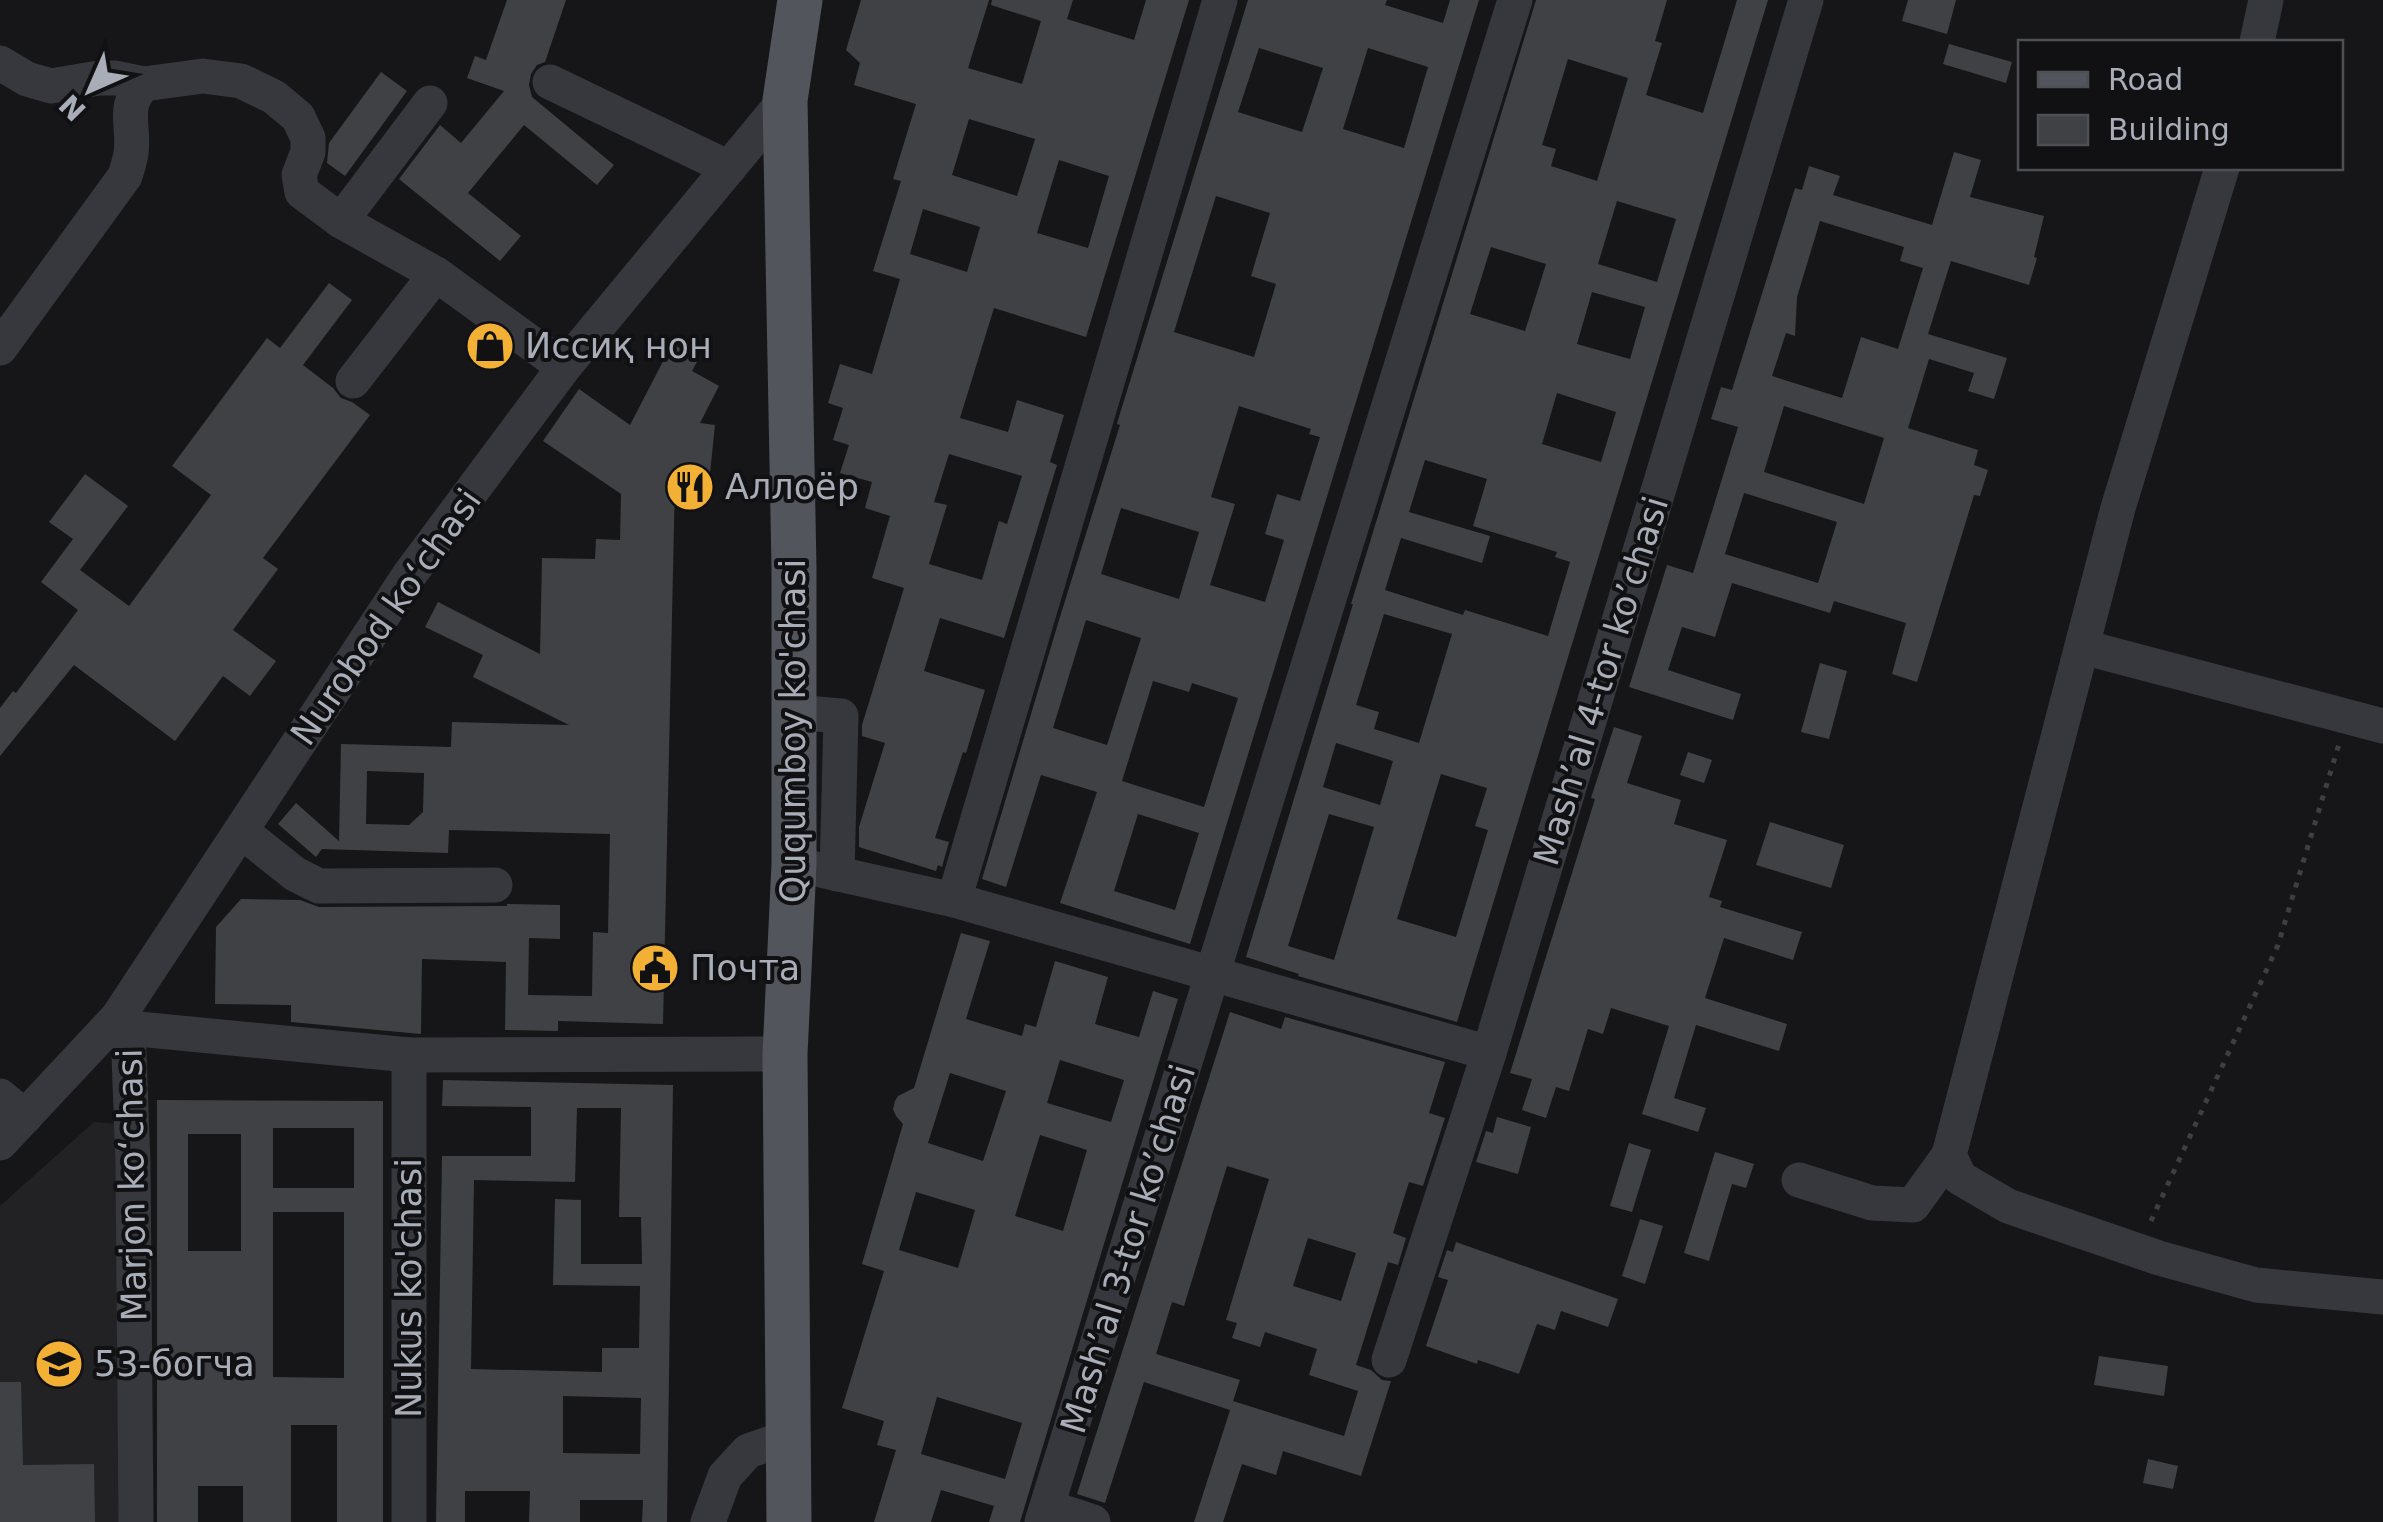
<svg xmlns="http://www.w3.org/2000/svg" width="2383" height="1522" font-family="'DejaVu Sans',sans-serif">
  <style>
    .built { fill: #222225 }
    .building { fill: #404145; fill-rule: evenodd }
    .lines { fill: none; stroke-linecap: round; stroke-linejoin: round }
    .path { stroke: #3d3f44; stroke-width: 5; stroke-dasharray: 5 8; stroke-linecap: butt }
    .minor { stroke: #37383d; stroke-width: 35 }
    .major { stroke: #53555c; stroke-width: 45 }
    .labels { text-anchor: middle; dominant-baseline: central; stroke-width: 8; stroke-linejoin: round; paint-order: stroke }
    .poi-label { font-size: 35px; fill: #a8adb8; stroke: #111113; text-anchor: start }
    .street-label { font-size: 35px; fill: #a8adb8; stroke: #111113 }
  </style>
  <rect width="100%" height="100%" fill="#161618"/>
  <path class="built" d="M94 1122 119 1124V1522H0V1206Z"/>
  <g class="building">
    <path d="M507 0H566L545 62 537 65 531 74 529 85 532 97 614 165 597 185 524 125 468 193 521 236 500 261 399 179 440 125 461 143 504 91 467 78 475 56 486 60Z"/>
    <path d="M861 0H989L968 68 1022 84 1041 21 991 5 992 0H1073L1067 19 1134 40 1146 0H1189L1086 337 994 308 960 418 1008 432 1017 400 1064 415 1050 462 1057 465 1004 638 940 618 924 671 985 690 966 753 963 752 935 838 949 842 942 867 938 865 936 871 859 847V827L885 743 862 736V725L904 588 872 578 890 516 865 508 872 482 840 473 849 445 833 440 843 408 828 403 840 364 872 374 900 279 873 271 901 181 893 179 916 104 854 85 860 63 846 50ZM969 119 1035 139 1017 196 952 175ZM1059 160 1109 176 1088 248 1037 233ZM923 209 980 227 967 272 910 254ZM949 454 1022 476 1007 524 999 521 982 580 929 564 947 505 934 502Z"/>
    <path d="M1248 0H1387L1385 5 1443 23 1450 0H1479L1190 944 1060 903 1097 792 1041 775 1006 887 982 879 1059 620 1120 425 1117 424 1118 420ZM1259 48 1323 68 1302 132 1238 112ZM1368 48 1428 67 1404 148 1343 129ZM1216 196 1270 213 1251 276 1276 284 1254 357 1174 332ZM1239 406 1311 429 1309 434 1320 437 1300 501 1277 494 1265 534 1284 540 1265 602 1210 585 1235 504 1211 497ZM1121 508 1199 532 1179 599 1101 574ZM1086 620 1141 638 1107 745 1053 728ZM1153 681 1189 692 1192 683 1238 698 1204 807 1122 781ZM1138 814 1199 833 1175 910 1114 891Z"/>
    <path d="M1536 0H1667L1655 41 1662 43 1646 95 1703 113 1737 0H1768L1457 1022 1298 976 1299 974 1246 957 1353 604H1351ZM1568 59 1628 78 1597 181 1551 166 1556 149 1542 145ZM1617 201 1676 219 1657 282 1598 264ZM1491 247 1546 264 1525 331 1470 314ZM1592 292 1645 307 1630 359 1577 344ZM1557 393 1616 412 1601 462 1542 444ZM1425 460 1487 479 1473 526 1557 552 1555 557 1570 562 1548 636 1465 610 1463 615 1385 590 1401 538 1482 563 1490 536 1409 512ZM1384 614 1452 634 1419 743 1374 729 1379 712 1356 705ZM1336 743 1393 761 1380 805 1323 787ZM1441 774 1487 788 1475 826 1488 830 1456 937 1397 919ZM1329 814 1374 827 1334 960 1288 946Z"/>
    <path d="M1908 0H1956L1947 34 1902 21Z"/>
    <path d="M1949 44 2012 62 2006 83 1943 64Z"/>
    <path d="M381 72 407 91 345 176 327 163 329 143Z"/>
    <path d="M1954 152 1981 160 1970 197 2044 216 2034 257 2037 258 2029 285 1951 261 1928 334 2007 358 1994 399 1968 391 1974 373 1929 359 1908 428 1978 450 1974 465 1988 470 1980 496 1974 495 1917 682 1892 674 1906 623 1834 601 1830 613 1732 583 1715 637 1682 627 1668 670 1741 694 1733 720 1629 687 1667 565 1693 573 1738 427 1711 419 1721 387 1732 390 1795 188 1802 190 1809 166 1840 176 1833 195 1932 225ZM1820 221 1904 247 1900 261 1923 268 1898 349 1861 337 1842 398 1772 376 1786 333 1795 336 1797 297ZM1784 406 1884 438 1864 504 1764 472ZM1744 493 1837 522 1818 583 1725 554Z"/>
    <path d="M329 283 352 300 303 365 333 388 341 398 352 402 370 415 263 558 278 569 233 630 276 661 250 696 223 676 175 741 74 665 0 756V708L13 691 16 693 78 610 41 582 73 539 49 522 85 474 128 506 80 570 129 606 211 495 172 466 267 338 280 348Z"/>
    <path d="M672 344 699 358 692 371 719 386 700 423 715 425 709 483 675 480 663 1024 558 1021V1031L505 1030 506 962 422 959 421 1034 291 1022V1005L215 1004 216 927 241 899 300 900 319 907 495 906H507V904L560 905V939L529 938 528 995 592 996 593 932 608 933 610 834 449 830 448 853 322 849 316 857 278 824 296 803 339 841 341 744 451 747 452 722 569 725 473 677 483 655 425 627 438 602 540 654 542 558 595 559 596 539 620 540 621 494 543 441 579 389 630 425ZM367 771 424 773 423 812 409 825 366 824Z"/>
    <path d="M1820 663 1847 671 1829 739 1801 732Z"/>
    <path d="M1614 727 1642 736 1627 783 1681 800 1674 824 1727 840 1709 897 1722 901 1720 907 1802 932 1793 960 1724 938 1705 998 1787 1024 1779 1051 1696 1025 1674 1098 1706 1108 1698 1132 1642 1114 1669 1026 1611 1008 1603 1034 1588 1029 1569 1091 1556 1087 1546 1118 1522 1110 1532 1079 1510 1073 1595 799 1591 798Z"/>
    <path d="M1688 752 1712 760 1704 783 1680 775Z"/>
    <path d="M1770 822 1844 845 1831 888 1756 865Z"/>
    <path d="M961 933 990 941 966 1019 1022 1036 1025 1024 1036 1027 1055 961 1108 977 1095 1024 1139 1037 1153 991 1178 999 1020 1522H989L994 1506 941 1490 931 1522H874L896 1450 877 1445 884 1421 842 1408 884 1271 862 1264 903 1124 896 1116 893 1109 895 1101 898 1096 914 1088ZM1060 1060 1124 1080 1111 1122 1047 1103ZM950 1073 1006 1091 983 1161 928 1143ZM1040 1135 1087 1150 1063 1231 1015 1216ZM916 1192 975 1210 958 1268 899 1250ZM937 1397 1022 1423 1005 1479 921 1454Z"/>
    <path d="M1230 1012 1281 1029 1285 1017 1445 1062 1429 1113 1445 1118 1423 1186 1409 1182 1393 1233 1406 1238 1398 1265 1388 1262 1356 1365 1371 1370 1382 1380 1391 1381 1361 1476 1283 1451 1276 1475 1242 1464 1223 1522H1194L1233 1401 1344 1436 1358 1391 1309 1375 1317 1349 1265 1332 1260 1347 1232 1338 1237 1323 1226 1320 1269 1179 1227 1166 1184 1306 1172 1302 1156 1354 1240 1380 1230 1410 1144 1382 1105 1503 1077 1494ZM1308 1238 1356 1253 1341 1301 1293 1286Z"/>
    <path d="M443 1080 673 1085 667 1522H642L643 1500H580V1522H529L530 1491H465V1522H436L442 1156H531V1107L442 1106ZM577 1108H621L619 1217H641L642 1264H581V1200L555 1199 553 1285 640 1286 639 1348H602V1372L471 1369 474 1180 575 1182ZM563 1396 641 1398 640 1454 563 1453Z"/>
    <path d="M157 1100 383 1101V1522H337V1425H291V1522H243V1486H198V1522H157ZM273 1128H354V1188H273ZM188 1134H241V1251H188ZM273 1212H344V1378L273 1377Z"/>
    <path d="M1497 1117 1531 1127 1518 1174 1476 1162 1486 1131 1493 1133Z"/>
    <path d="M1629 1143 1651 1150 1632 1212 1610 1206Z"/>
    <path d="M1715 1152 1754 1164 1746 1188 1732 1184 1709 1261 1684 1253Z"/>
    <path d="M1640 1219 1663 1226 1645 1284 1622 1276Z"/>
    <path d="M1456 1242 1618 1299 1608 1327 1561 1311 1555 1330 1537 1324 1519 1374 1478 1360 1477 1364 1426 1346 1448 1280 1438 1277 1447 1250 1453 1252Z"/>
    <path d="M2099 1356 2168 1366 2164 1396 2094 1385Z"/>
    <path d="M0 1382H21L23 1465 94 1464 95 1522H0Z"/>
    <path d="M2148 1459 2178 1466 2173 1489 2143 1483Z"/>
  </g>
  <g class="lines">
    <path class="path" d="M2151 1221 2278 945 2339 744"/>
    <g class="minor">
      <path d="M2257 42 2266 0"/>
      <path d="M0 63 27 79 51 86 99 78H116L144 84 203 76 241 81 274 97 298 117 308 138V152L299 175 302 192 341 221 430 103"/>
      <path d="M550 82 729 168"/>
      <path d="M2222 168 2118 508 1949 1155 1960 1178 2008 1206 2159 1258 2256 1285 2383 1297"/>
      <path d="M341 221 436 274 353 381"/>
      <path d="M436 274 564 367"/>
      <path d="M0 348 125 176C127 169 130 161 131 153 135 125 121 107 144 84"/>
      <path d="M2083 647 2383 726"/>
      <path d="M794 712 841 716 837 874"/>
      <path d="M241 831 295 874 319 886 495 885"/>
      <path d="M794 864 954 900 1489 1053"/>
      <path d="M954 900 1220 0"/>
      <path d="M118 1017 128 1028 409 1055 785 1054"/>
      <path d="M128 1028 133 1164 136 1522"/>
      <path d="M409 1055V1522"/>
      <path d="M0 1096 25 1117"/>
      <path d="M0 1143 118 1017 410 574 564 367 785 100"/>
      <path d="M1799 1180 1872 1203 1913 1205 1949 1155"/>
      <path d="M1389 1360 1489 1053 1806 0"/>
      <path d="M1047 1507 1093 1522"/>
      <path d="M708 1522 725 1476 748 1451 789 1437"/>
      <path d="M1042 1522 1515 0"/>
    </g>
    <path class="major" d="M789 1522 785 1054 794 864V568L785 100 800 0"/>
  </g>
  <defs>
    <g id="shop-disc" transform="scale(2.5)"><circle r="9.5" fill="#f2b134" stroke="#111113"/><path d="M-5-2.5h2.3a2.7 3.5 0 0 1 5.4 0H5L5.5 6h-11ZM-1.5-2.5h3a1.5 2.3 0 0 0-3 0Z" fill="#111"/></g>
    <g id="restaurant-disc" transform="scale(2.5)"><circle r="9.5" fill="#f2b134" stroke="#111113"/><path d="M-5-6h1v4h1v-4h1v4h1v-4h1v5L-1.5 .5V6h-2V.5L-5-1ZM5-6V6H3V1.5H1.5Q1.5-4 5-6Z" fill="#111"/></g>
    <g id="civic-disc" transform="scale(2.5)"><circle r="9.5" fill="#f2b134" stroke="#111113"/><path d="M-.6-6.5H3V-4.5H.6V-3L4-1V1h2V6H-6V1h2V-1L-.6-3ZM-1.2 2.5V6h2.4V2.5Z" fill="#111"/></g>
    <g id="school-disc" transform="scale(2.5)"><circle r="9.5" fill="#f2b134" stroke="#111113"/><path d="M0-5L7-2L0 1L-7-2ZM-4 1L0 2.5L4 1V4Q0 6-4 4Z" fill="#111"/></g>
  </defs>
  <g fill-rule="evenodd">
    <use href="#shop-disc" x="490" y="346"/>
    <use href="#restaurant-disc" x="690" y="487"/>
    <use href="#civic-disc" x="655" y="968"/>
    <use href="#school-disc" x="59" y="1364"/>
  </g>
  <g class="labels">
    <g class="poi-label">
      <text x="525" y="346">Иссиқ нон</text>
      <text x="725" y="487">Аллоёр</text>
      <text x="690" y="968">Почта</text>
      <text x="94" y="1364">53-богча</text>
    </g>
    <g class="street-label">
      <text transform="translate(386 617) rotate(-55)">Nurobod koʻchasi</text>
      <text transform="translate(1601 681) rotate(-73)">Mashʼal 4-tor koʼchasi</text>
      <text transform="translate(793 731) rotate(-90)">Ququmboy ko'chasi</text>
      <text transform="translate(132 1185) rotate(-91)">Marjon koʻchasi</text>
      <text transform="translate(1128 1249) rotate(-73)">Mashʼal 3-tor koʼchasi</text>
      <text transform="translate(409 1288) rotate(-90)">Nukus ko'chasi</text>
    </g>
  </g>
  <rect x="2018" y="40" width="325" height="130" fill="#111113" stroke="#4d4f55" stroke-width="2.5"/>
  <rect x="2038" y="72" width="50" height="15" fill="#53555c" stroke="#4d4f55" stroke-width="2.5"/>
  <text x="2108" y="90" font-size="30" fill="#a8adb8">Road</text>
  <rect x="2038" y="115" width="50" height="30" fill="#404145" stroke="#4d4f55" stroke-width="2.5"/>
  <text x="2108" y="140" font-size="30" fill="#a8adb8">Building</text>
  <g transform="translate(90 90) rotate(225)" stroke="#111113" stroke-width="8" paint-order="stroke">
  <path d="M0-8L18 38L0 25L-18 38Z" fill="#a8adb8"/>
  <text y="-15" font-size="28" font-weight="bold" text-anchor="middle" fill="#a8adb8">N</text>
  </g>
</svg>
